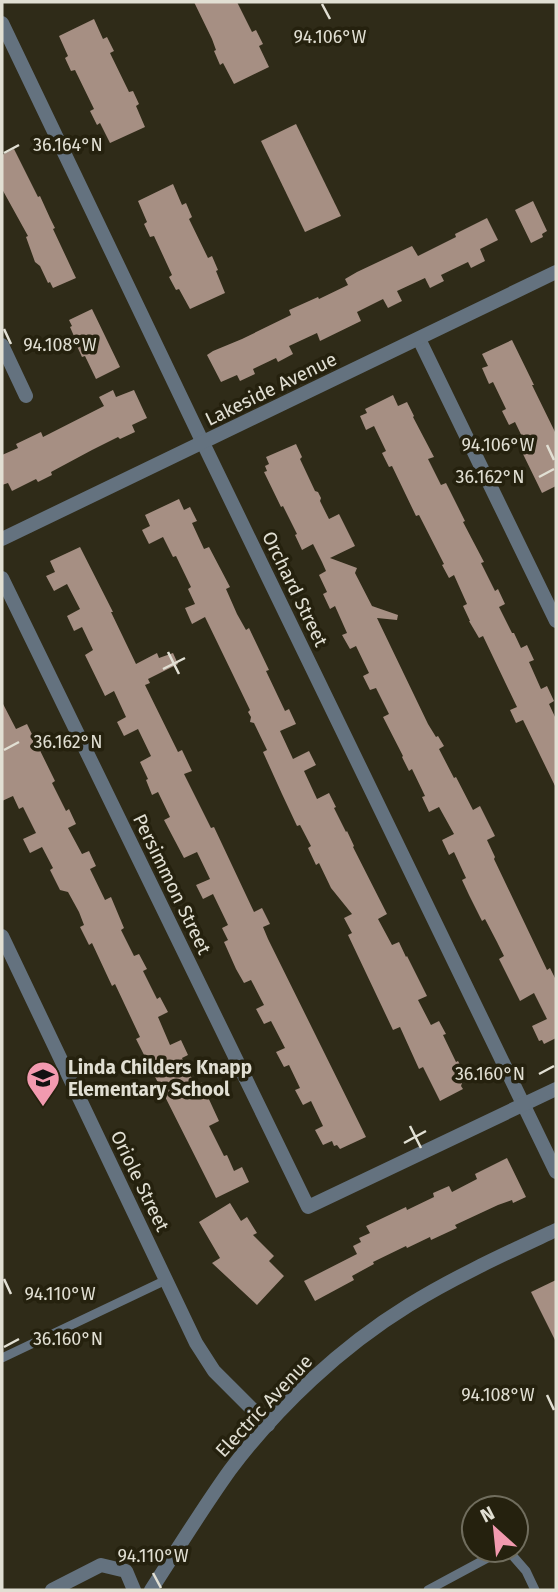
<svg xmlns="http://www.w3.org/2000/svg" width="558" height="1592" font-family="'Fira Sans',sans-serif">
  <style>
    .building { fill: #a68f83 }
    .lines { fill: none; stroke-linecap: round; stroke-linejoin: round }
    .service { stroke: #64727f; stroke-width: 9 }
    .minor { stroke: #64727f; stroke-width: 14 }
    .tertiary { stroke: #64727f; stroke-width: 14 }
    .ticks { fill: none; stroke: #e1dfd3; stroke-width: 2.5 }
    .labels { text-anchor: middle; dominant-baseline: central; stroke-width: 7; stroke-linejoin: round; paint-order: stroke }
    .street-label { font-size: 19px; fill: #e1dfd3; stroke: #25210e }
    .poi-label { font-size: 19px; font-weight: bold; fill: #e1dfd3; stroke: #25210e; text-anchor: start }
    .ticks-label { font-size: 18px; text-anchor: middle; fill: #e1dfd3; stroke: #25210e; stroke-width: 7; stroke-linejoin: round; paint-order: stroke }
  </style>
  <rect width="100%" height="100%" fill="#2f2b18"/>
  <g class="building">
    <path d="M194 2H237L252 32 256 30 263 44 259 46 269 67 234 84 223 63 220 65 214 51 216 50 212 39Z"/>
    <path d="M94 19 103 39 107 37 114 51 110 53 129 92 133 91 139 104 136 106 145 127 110 143 100 123 97 125 90 111 94 109 75 70 71 71 65 58 68 56 59 36Z"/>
    <path d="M296 124 341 216 305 232 261 141Z"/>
    <path d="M14 149 38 197 40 196 50 218 55 228 53 229 76 278 53 288 50 282 48 283 40 266 35 262 26 237 28 236 2 189V155Z"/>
    <path d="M173 184 182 205 186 203 192 217 189 219 208 258 212 256 218 270 216 271 225 293 190 309 179 289 176 290 169 277 172 275 154 236 150 237 144 224 147 222 138 201Z"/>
    <path d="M533 201 547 231 542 234 543 237 531 243 515 210Z"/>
    <path d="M487 218 498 240 480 249 485 261 471 268 468 262 441 275 444 281 430 288 425 278 397 291 402 301 388 308 383 299 357 312 361 321 320 341 317 333 289 346 293 354 278 362 276 358 253 369 255 374 240 381 237 375 221 382 207 355 213 351 242 339 291 315 289 310 318 297 319 299 348 285 345 279 357 272 412 246 418 256 456 237 455 234Z"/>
    <path d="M92 309 120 367 96 379 85 356 82 357 76 344 77 343 70 327 72 326 69 320Z"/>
    <path d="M512 340 534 385H532L556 434V486L542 493 522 452 528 449 515 422 509 425 502 411 506 409 493 382 489 384 482 368 488 366 482 354Z"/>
    <path d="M113 390 116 397 134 390 147 418 132 425 135 432 120 439 118 437 92 450 51 472 52 475 38 482 36 479 12 491 8 483 2 485V455L18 448 16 444 41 432 43 437 104 406 99 397Z"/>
    <path d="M393 395 398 406 407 402 414 416 413 417 434 457 428 459 441 485 446 483 465 521 463 522 484 562 481 563 495 591 498 589 505 604 499 607 512 633H514L521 648 527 645 534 660 529 662 541 689 547 686 554 701 549 704 556 719V788L523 720 516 723 510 710 517 707 483 636 479 638 469 621H470L463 606 467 604 454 575 449 578 442 565 444 564 419 515 416 516 392 466 389 467 382 453 386 451 374 426 366 430 360 416 367 413 365 409Z"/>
    <path d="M296 444 302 457 300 459 315 491 318 492 321 498 320 501 329 519 339 514 355 546 330 558 357 568 355 573 372 606 398 615 397 620 377 618 428 724 436 737 438 736 444 746 439 749 454 778 456 777 473 810 480 806 495 836 487 840 495 857 494 859 547 970 550 968 556 980V1038L544 1044 542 1040 539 1041 532 1026 547 1019 534 993 520 1001 499 959 504 956 497 942 485 919 482 921 469 895 462 880 466 878 454 852 449 855 442 840 454 834 439 807 429 812 422 797 425 796 412 769 409 771 402 757 403 756 383 717 389 714 376 688 370 690 363 676 369 673 356 646 350 649 342 635 347 633 335 606 330 609 323 594 327 592 319 575 326 571 322 562 313 544 302 550 295 535 297 534 283 506 281 507 264 472 267 471 265 466 269 464 266 457Z"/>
    <path d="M179 499 184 510 190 507 197 521 192 523 204 549 209 547 230 587 226 589 237 614 246 630 249 628 269 670 266 671 285 711 289 709 296 724 280 731 293 759 309 751 316 765 304 771 317 799 329 793 336 807 334 808 346 832 347 831 354 846 353 847 387 914 378 919 392 945 399 942 406 957 407 956 427 996 418 1000 431 1025 439 1021 446 1034 443 1035 456 1062 458 1061 465 1074 461 1086 463 1089 440 1101 423 1067 419 1069 400 1027 393 1030 348 935 352 933 344 918 352 914 331 888 319 863 316 865 308 848 311 846 300 825 297 826 282 794 263 752 267 750 254 723 250 722 251 717 248 712 250 710 205 617 192 624 185 608 195 604 188 589 191 587 176 556 173 557 163 537 149 544 142 530 150 526 145 515Z"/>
    <path d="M80 547 113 612H111L136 664 157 653 159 658 173 653 178 664 148 679 150 683 145 685 178 752 182 750 192 771 184 774 211 828 214 827 254 912 262 908 270 924 263 927 268 939 366 1137 340 1149 337 1145 334 1146 332 1141 323 1145 315 1130 323 1126 311 1101 303 1105 295 1090 300 1088 289 1065 284 1067 276 1052 285 1048 271 1021 264 1024 256 1009 264 1005 251 980 244 983 236 969 224 942 228 940 222 928 228 925 213 894 203 899 196 885 210 879 197 852 184 858 164 820 170 817 158 792 152 795 146 780 148 779 140 762 151 756 138 729 124 736 117 722 126 717 114 691 105 696 85 655 93 650 82 627 74 631 67 616 80 609 67 584 54 591 46 576 55 572 50 561Z"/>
    <path d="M2 702 16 729 27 724 55 781 52 783 66 811 69 809 76 824 68 828 82 854 89 851 96 866 90 869 105 900 111 897 124 928 121 930 134 956 139 954 147 969 143 971 157 999 160 997 168 1012 158 1017 170 1045 181 1040 188 1055 182 1058 195 1085 201 1082 219 1121 209 1126 224 1156 227 1155 234 1171 242 1167 249 1182 216 1198 136 1039 140 1037 115 984 112 986 92 943 89 945 80 927 84 925 79 912 68 892 60 890 50 870 53 868 42 847 30 853 23 839 36 833 23 807 19 809 13 796 2 801Z"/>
    <path d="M507 1158 526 1197 513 1203 512 1200 498 1205 455 1225 457 1228 431 1240 430 1237 407 1248 406 1246 373 1262 374 1264 352 1276 354 1280 315 1301 304 1281 357 1254 353 1246 361 1242 359 1238 370 1233 366 1226 406 1207 407 1210 434 1197 433 1193 449 1186 452 1192 477 1179 475 1174Z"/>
    <path d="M230 1203 241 1221 247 1217 257 1233 253 1235 274 1256 269 1261 284 1276 257 1305 212 1263 220 1258 199 1222Z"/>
    <path d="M556 1280V1342L531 1292Z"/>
  </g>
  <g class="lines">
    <g class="service">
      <path d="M2 1358 166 1280"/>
      <path d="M428 1590 495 1554 512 1555 526 1571 535 1590"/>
    </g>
    <g class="minor">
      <path d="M2 23 203 443 556 1172"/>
      <path d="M419 339 556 621"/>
      <path d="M2 345 26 396"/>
      <path d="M2 539 556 272"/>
      <path d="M2 578 308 1207 556 1089"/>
      <path d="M52 1590 101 1565 126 1571 134 1590"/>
    </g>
    <g class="tertiary">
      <path d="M2 936 196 1343 214 1371 268 1425"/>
      <path d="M151 1590C177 1550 202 1509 230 1470 278 1406 341 1347 409 1305 456 1276 507 1253 556 1230"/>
    </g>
  </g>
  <path class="ticks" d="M322 4 330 19M4 153 19 145M4 329 11 344M547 445 554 460M539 477 554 469M168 652 179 674M163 669 185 658M4 750 19 742M539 1074 554 1066M410 1126 421 1148M404 1143 426 1131M4 1279 11 1294M4 1347 19 1339M547 1395 554 1410M153 1573 161 1588"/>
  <defs>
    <g id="school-pin" transform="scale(1.75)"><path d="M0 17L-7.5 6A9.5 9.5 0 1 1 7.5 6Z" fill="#f29aaf" stroke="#25210e"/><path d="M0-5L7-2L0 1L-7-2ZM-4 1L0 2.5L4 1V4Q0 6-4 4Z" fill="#111"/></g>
  </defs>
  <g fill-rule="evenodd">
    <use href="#school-pin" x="43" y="1078"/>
  </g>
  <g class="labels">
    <g class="street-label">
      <text transform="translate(271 389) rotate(-26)">Lakeside Avenue</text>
      <text transform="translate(295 589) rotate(64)">Orchard Street</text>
      <text transform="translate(172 884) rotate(64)">Persimmon Street</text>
      <text transform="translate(140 1181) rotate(64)">Oriole Street</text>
      <text transform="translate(264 1406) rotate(-47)">Electric Avenue</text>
    </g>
    <g class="poi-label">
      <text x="68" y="1067">Linda Childers Knapp<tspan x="68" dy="22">Elementary School</tspan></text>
    </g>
  </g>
  <g class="ticks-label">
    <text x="330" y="43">94.106°W</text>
    <text x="68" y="151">36.164°N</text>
    <text x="60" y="351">94.108°W</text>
    <text x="498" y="451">94.106°W</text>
    <text x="490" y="483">36.162°N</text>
    <text x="68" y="748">36.162°N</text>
    <text x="490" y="1080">36.160°N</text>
    <text x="60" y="1300">94.110°W</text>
    <text x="68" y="1345">36.160°N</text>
    <text x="498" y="1401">94.108°W</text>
    <text x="153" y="1562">94.110°W</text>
  </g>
  <rect width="558" height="1592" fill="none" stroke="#e1dfd3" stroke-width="7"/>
  <g transform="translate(495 1529) rotate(333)"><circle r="33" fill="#25210e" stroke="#706d5d" stroke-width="2"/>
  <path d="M0-5L12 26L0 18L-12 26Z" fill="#f29aaf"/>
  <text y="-10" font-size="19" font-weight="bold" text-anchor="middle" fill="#e1dfd3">N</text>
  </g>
</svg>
